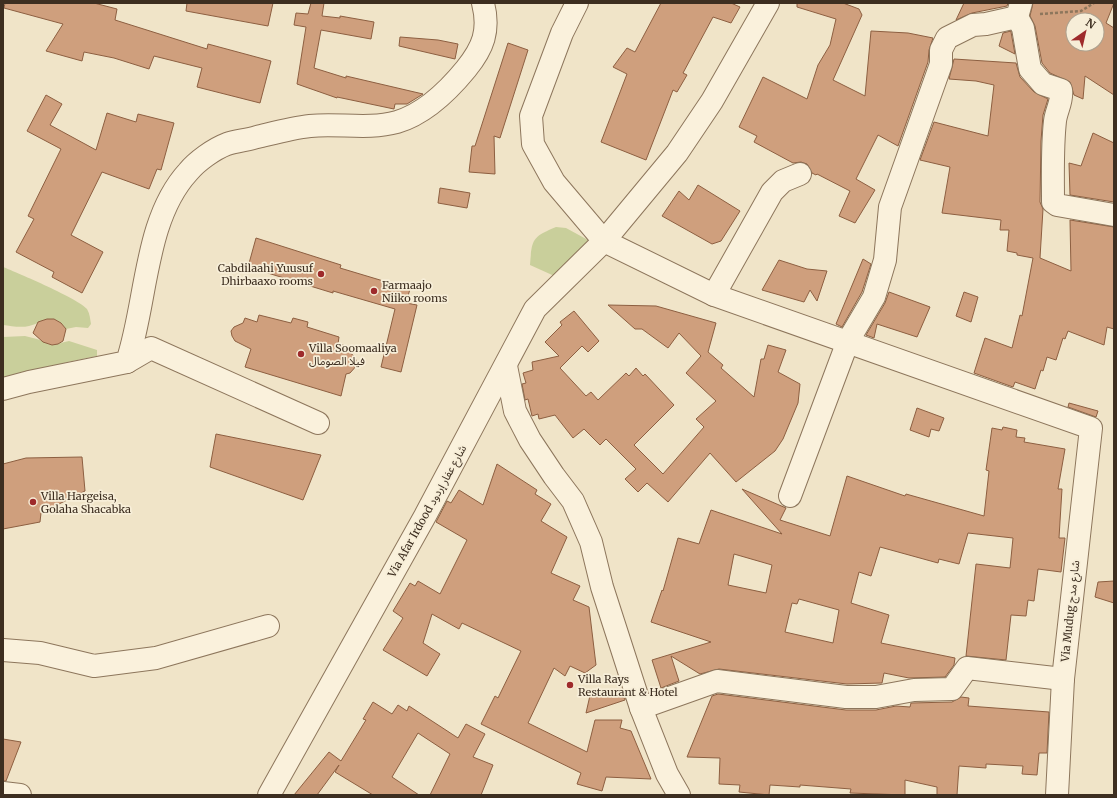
<svg xmlns="http://www.w3.org/2000/svg" width="1117" height="798" font-family="Merriweather,'Noto Sans Arabic',serif">
  <style>
    .green { fill: #c9cf9b }
    .building { fill: #cf9f7d; stroke: #8d5f41; fill-rule: evenodd }
    .lines { fill: none; stroke-linecap: round; stroke-linejoin: round }
    .minor-casing { stroke: #8d765c; stroke-width: 24 }
    .path { stroke: #8d765c; stroke-width: 2.5; stroke-dasharray: 3 2; stroke-linecap: butt }
    .minor { stroke: #faf1dc; stroke-width: 22 }
    .poi-dot { fill: #9e2a2b; stroke: #f7eed8; stroke-width: 1.5 }
    .labels { text-anchor: middle; dominant-baseline: central; stroke-width: 3.5; stroke-linejoin: round; paint-order: stroke }
    .poi-label { font-size: 11px; fill: #3d2e20; stroke: #f7eed8; text-anchor: start }
    .street-label { font-size: 11px; fill: #3d2e20; stroke: #f7eed8 }
  </style>
  <rect width="100%" height="100%" fill="#f0e4c8"/>
  <g class="green">
    <path d="M556 227 566 228 588 240 561 279 530 265C532 239 532 237 556 227Z"/>
    <path d="M3 267C18 273 79 299 87 309 90 314 90 319 91 324L88 328 76 327 66 329C53 311 45 322 29 326 21 328 11 326 3 325Z"/>
    <path d="M25 336 37 339 52 345 69 341 97 350V356L68 362 3 380V337Z"/>
  </g>
  <g class="building">
    <path d="M5 3H94L117 9 115 20 207 49 208 44 271 61 260 103 197 87 202 68 154 56 149 69 114 58 84 52 82 61 46 51 63 24 4 8Z"/>
    <path d="M187 3H273L268 26 186 11Z"/>
    <path d="M311 3H324L322 16 340 18V16L374 22 371 39 321 30 314 68 346 78V76L423 94 407 104H395L394 109 337 97V98L297 84 306 27 294 25 296 13 308 14Z"/>
    <path d="M661 3H731L740 7 731 23 713 17 683 73 687 75 677 92 673 90 646 160 601 142 627 74 613 67 627 48 635 52Z"/>
    <path d="M797 3H843L859 9 862 15 833 80 865 96 871 31 908 33 933 38 929 50 928 62 898 146 878 135 856 179 875 190 855 223 839 216 850 191 817 174 816 175 812 173 807 164 801 162 793 163 754 142 757 136 739 127 763 77 807 99 818 65 830 45 836 19 797 7Z"/>
    <path d="M964 3H1008L1007 6 972 13 956 20Z"/>
    <path d="M1033 3H1114L1106 23 1114 28V95L1085 76 1083 99 1074 95 1070 82 1050 73 1042 63 1035 26 1030 16ZM1073 20H1097V44H1073Z"/>
    <path d="M1011 31V32L1015 54 999 46 1003 33Z"/>
    <path d="M400 37 438 40 458 44 455 59 399 46Z"/>
    <path d="M508 43 528 50 500 138 494 136 495 174 469 172 472 146H475Z"/>
    <path d="M954 59 1016 63 1020 77 1034 92 1048 99 1043 115 1041 141 1040 202 1043 209 1040 258 1071 271 1070 220 1114 227V329L1107 327 1104 345 1068 331 1065 339 1063 338 1056 360 1047 357 1043 371 1041 370 1035 389 1015 382 1013 387 974 373 985 338 1012 348 1020 315 1022 316 1033 258 1017 255V253L1007 251 1009 230H1000L1001 220 942 213 950 167 920 160 934 122 988 136 994 85 976 81 949 79Z"/>
    <path d="M46 95 62 104 50 125 96 150 107 113 136 122 138 114 174 123 161 170 157 169 149 189 102 172 71 235 103 252 82 293 52 277 54 272 16 252 34 219 28 216 61 149 27 131Z"/>
    <path d="M1093 133 1114 143V202L1070 195 1069 163 1081 166Z"/>
    <path d="M698 185 740 211 721 241 712 244 662 216 679 191 689 200Z"/>
    <path d="M440 188 470 193 467 208 438 203Z"/>
    <path d="M256 238 341 265 340 268 410 289 406 303 417 305 401 372 381 367 395 309 333 291V293L248 267Z"/>
    <path d="M863 259 871 264 862 292 842 327 836 324Z"/>
    <path d="M779 260 807 269 827 271 817 301 810 290 804 302 762 290Z"/>
    <path d="M889 292 930 307 917 337 877 324 874 338 866 335 885 303Z"/>
    <path d="M964 292 978 297 971 322 956 316Z"/>
    <path d="M608 305 656 306 716 323 708 352 723 365 721 368 754 397 761 359H764L768 345 786 350 778 372 800 384 798 403 783 439 775 451 736 482 710 453 668 502 647 483 638 492 625 479 636 469 606 439 600 445 584 429 573 438 555 415 539 419 538 414 532 416 528 399 525 400 522 384 526 383 523 373 533 370 532 362 559 356 545 342 562 325 560 322 574 311 599 341 588 352 582 346 560 368 586 396 591 392 598 400 626 373 629 376 636 368 643 376 645 374 674 405 634 445 663 474 704 427 696 419 716 401 686 373 701 356 679 333 668 348 642 329H635Z"/>
    <path d="M259 315 291 323 293 318 308 322 307 327 339 337 338 344 351 347 349 352 354 356 358 364 350 373 346 374 341 396 245 367 251 349 235 341 232 336 231 331 234 327 243 323 245 318 257 322Z"/>
    <path d="M47 319H54L61 323 66 329 63 341 58 344 52 345 43 342 33 333 38 322Z"/>
    <path d="M1069 403 1098 411 1096 417 1068 407Z"/>
    <path d="M917 408 944 418 939 431 931 429 929 437 910 430Z"/>
    <path d="M1003 427 1017 430 1016 437 1025 438 1024 442 1065 449 1058 489H1062L1059 538H1065L1061 572 1038 569 1034 601 1028 600 1026 616 1011 615 1006 660 966 656 976 564 1010 568 1013 538 968 533 959 564 939 559 938 563 880 547 871 576 859 572 851 603 889 615 881 643 955 658 954 665 945 677 909 678 884 673 882 683 847 684 719 669 700 674 671 656 679 681 661 688 652 660 711 642 651 622 662 590 663 591 678 538 699 544 711 510 782 534 742 489 786 508 780 520 830 536 847 476 905 496 906 494 984 516 989 471 986 470 992 428 1002 430ZM734 554 772 565 766 593 728 585ZM799 599 839 610 833 643 785 632 792 603 797 604Z"/>
    <path d="M216 434 321 455 303 500 210 467Z"/>
    <path d="M82 457 85 491 41 513 40 522 3 529V464L26 458Z"/>
    <path d="M497 464 537 490 535 494 551 504 541 521 567 537 551 573 580 586 573 600 589 607 596 665 585 673 570 666 565 676 554 668 528 723 587 752 595 720H622L620 728 631 731 651 779 606 777 602 791 577 784 581 773 481 724 495 696 498 698 521 651 462 623 459 629 432 614 423 643 440 654 427 676 383 650 403 618 393 611 410 583 415 586 418 581 440 594 467 540 436 522 447 501 451 503 459 490 483 505Z"/>
    <path d="M1114 581V603L1095 597 1098 582Z"/>
    <path d="M591 691 625 698V700L586 713Z"/>
    <path d="M718 694 846 710H876L896 706 910 707 911 703 952 702 961 697 969 698 968 706 1049 712 1047 753H1039L1037 775 1022 774 1023 766 986 764V768L959 766 957 795H937V787L905 780V795L850 793 851 789 800 785V787L770 785 769 795 739 792 740 785 719 784 720 758 687 757 712 696Z"/>
    <path d="M373 702 392 714 398 705 407 711 409 706 458 738 466 724 485 734 473 757 493 765 481 795H430L450 754 418 733 392 777 419 795H373L335 772 339 765 317 795H294L329 752 341 761 366 720 363 719Z"/>
    <path d="M3 739 21 742 6 781H3Z"/>
  </g>
  <g class="lines">
    <g class="minor-casing">
      <g id="minor">
        <path d="M577 3 562 33 531 116 533 144 554 182 604 241 714 295 1091 428 1063 679 1057 795"/>
        <path d="M1017 17 1023 28 1030 69 1043 84 1061 90C1063 100 1056 111 1055 121 1052 148 1053 175 1053 202L1057 205 1114 215"/>
        <path d="M714 295 772 192 783 181 800 174"/>
        <path d="M127 362 151 348 318 423"/>
        <path d="M506 366 515 411 530 440 554 476 573 501 591 542 602 587 641 708 667 774 679 795"/>
        <path d="M3 389 29 382 127 362C147 303 144 220 188 172 197 161 214 149 227 144 236 141 247 140 257 137 274 133 292 128 310 126 339 123 368 130 397 122 424 114 448 91 466 69 483 48 490 31 483 3"/>
        <path d="M790 496 848 341 874 297 885 260 890 207 941 64V50L947 38 973 25 986 24 1017 17 1021 3"/>
        <path d="M3 650 40 653 94 666 156 658 268 626"/>
        <path d="M641 708 717 681 846 697H876L914 690 952 689 967 668 1063 679"/>
        <path d="M3 793 20 795"/>
        <path d="M269 795 425 516 535 309 604 241 677 153 712 101 768 3"/>
      </g>
    </g>
    <path class="path" d="M1040 14 1081 11 1094 3"/>
    <use href="#minor" class="minor"/>
  </g>
  <g class="poi-dot">
    <circle cx="321" cy="274" r="4"/>
    <circle cx="374" cy="291" r="4"/>
    <circle cx="301" cy="354" r="4"/>
    <circle cx="33" cy="502" r="4"/>
    <circle cx="570" cy="685" r="4"/>
  </g>
  <g class="labels">
    <g class="poi-label">
      <text x="313" y="268" text-anchor="end">Cabdilaahi Yuusuf<tspan x="313" dy="13">Dhirbaaxo rooms</tspan></text>
      <text x="382" y="285">Farmaajo<tspan x="382" dy="13">Niiko rooms</tspan></text>
      <text x="309" y="348">Villa Soomaaliya<tspan x="309" dy="13">فيلا الصومال</tspan></text>
      <text x="41" y="496">Villa Hargeisa,<tspan x="41" dy="13">Golaha Shacabka</tspan></text>
      <text x="578" y="679">Villa Rays<tspan x="578" dy="13">Restaurant &amp; Hotel</tspan></text>
    </g>
    <g class="street-label">
      <text transform="translate(427 511) rotate(-61)">Via Afar Irdood شارع عفار إردود</text>
      <text transform="translate(1070 611) rotate(-84)">Via Mudug شارع مدج</text>
    </g>
  </g>
  <rect width="1117" height="798" fill="none" stroke="#3d2e20" stroke-width="8"/>
  <g transform="translate(1085 32) rotate(34)"><circle r="19" fill="#f7eed8" stroke="#ada18e"/>
  <path d="M0-3L7 15L0 10L-7 15Z" fill="#9e2a2b"/>
  <text y="-6" font-size="11" font-weight="bold" text-anchor="middle" fill="#3d2e20">N</text>
  </g>
</svg>
